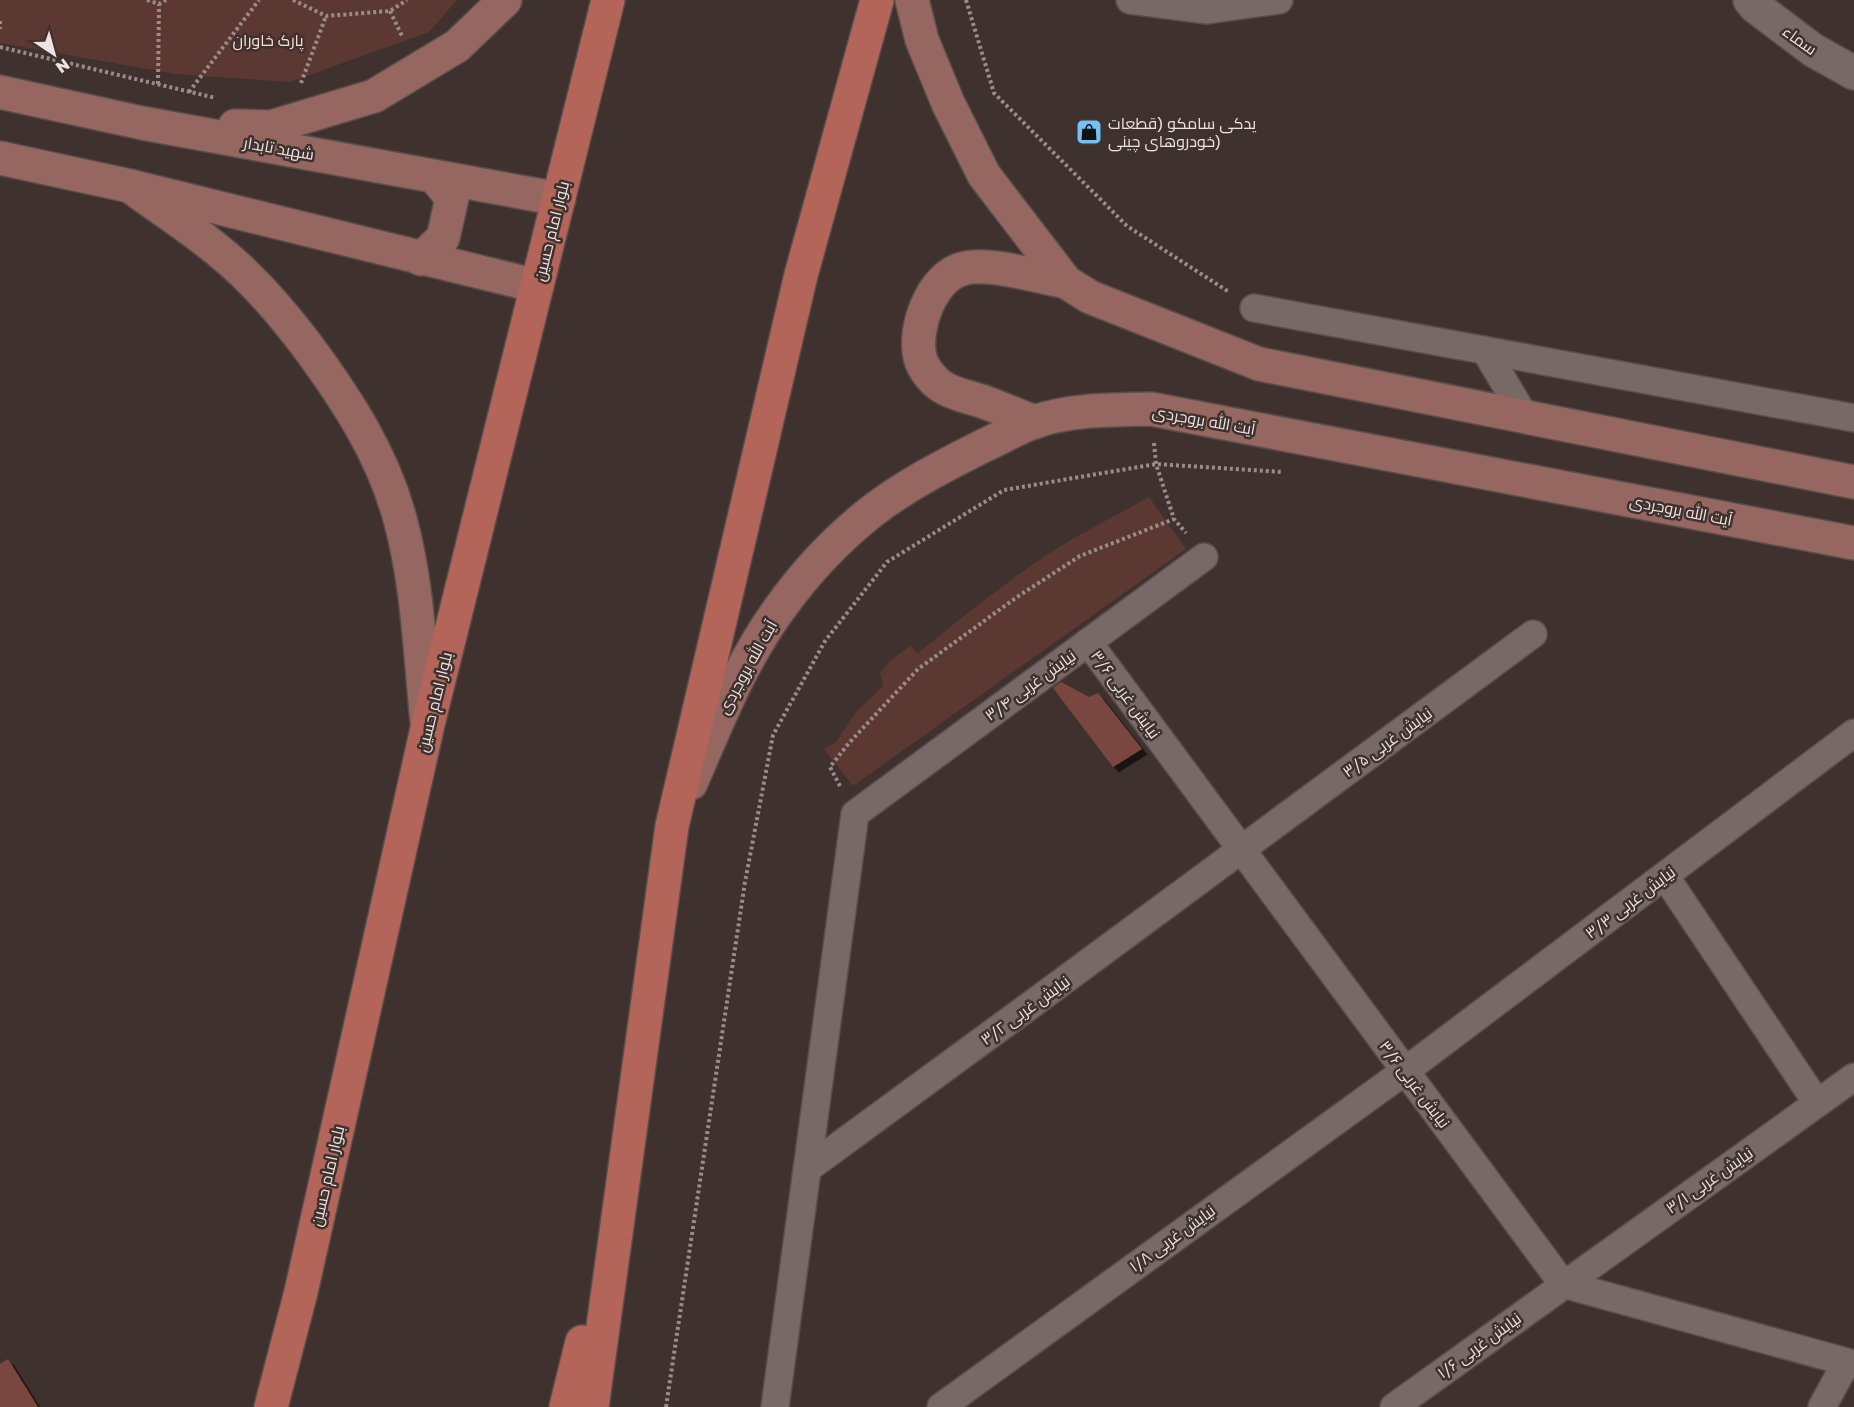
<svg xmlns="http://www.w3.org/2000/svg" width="1854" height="1407" font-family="'Golos Text',Cairo,sans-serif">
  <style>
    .green { fill: #5c3832 }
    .building { fill: #7a473f; filter: url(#shadow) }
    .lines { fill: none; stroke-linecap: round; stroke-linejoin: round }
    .minor-casing { stroke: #594d4b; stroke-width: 30 }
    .tertiary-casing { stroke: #594d4b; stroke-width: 36 }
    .secondary-casing { stroke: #594d4b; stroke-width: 36 }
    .primary-casing { stroke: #594d4b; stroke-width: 36 }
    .path { stroke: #998d8b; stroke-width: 4; stroke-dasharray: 3 3; stroke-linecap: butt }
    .minor { stroke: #796966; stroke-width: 27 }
    .tertiary { stroke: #796966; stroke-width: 33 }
    .secondary { stroke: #966760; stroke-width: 33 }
    .primary { stroke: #b3655a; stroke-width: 33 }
    .labels { text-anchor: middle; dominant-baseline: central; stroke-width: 5; stroke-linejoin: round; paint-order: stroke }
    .park-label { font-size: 16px; fill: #fedbd5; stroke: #3f312e }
    .street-label { font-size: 16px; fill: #ece2e1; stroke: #3f312e }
    .poi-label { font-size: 16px; fill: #ece2e1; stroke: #3f312e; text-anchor: start }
  </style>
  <defs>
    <filter id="shadow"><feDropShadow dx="5.5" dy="5.5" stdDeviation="0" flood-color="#0009"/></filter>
  </defs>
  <rect width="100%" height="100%" fill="#3f312e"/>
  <g class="green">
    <path d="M0 0H457L429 32 290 82 175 74 0 43Z"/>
    <path d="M1149 497 1186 549 853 786 824 749 836 742 856 712 883 686 880 673 890 661 911 645 917 654C959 620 1000 586 1045 556 1078 534 1114 517 1149 497Z"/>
  </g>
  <g class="building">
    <path d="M1061 682 1089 697 1098 693 1142 749 1113 767 1053 688Z"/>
    <path d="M8 1359 38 1407H0V1364Z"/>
  </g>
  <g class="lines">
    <g class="minor-casing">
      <g id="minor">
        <path d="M1130 0 1207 10 1279 0"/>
        <path d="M1254 308 1854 418"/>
        <path d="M1485 350 1525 417"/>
        <path d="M1088 642 1563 1284 1854 1364"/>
        <path d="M1665 876 1817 1103"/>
        <path d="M807 1169C1050 992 1291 812 1533 634"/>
        <path d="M775 1407 855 814 1204 557"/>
        <path d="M941 1407 1405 1071 1854 733"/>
        <path d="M1394 1407 1854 1077"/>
        <path d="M1822 1407 1846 1363"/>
      </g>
    </g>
    <g class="tertiary-casing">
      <path id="tertiary" d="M1750 0 1756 7 1813 50 1854 73"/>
    </g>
    <g class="secondary-casing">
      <g id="secondary">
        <path d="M912 0 922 40 948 103 984 175 1066 282 1090 297 1259 364 1854 482"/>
        <path d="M0 92 142 123 559 199"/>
        <path d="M235 126 271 127 374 96 457 46 505 0"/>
        <path d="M0 158 130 186 537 286"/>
        <path d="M130 186C158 207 188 226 215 248 251 276 281 311 308 347 347 400 383 455 400 519 418 584 420 655 427 722"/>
        <path d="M421 259 443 238 452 198 435 177"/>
        <path d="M1035 422C1018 416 1001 408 984 402 970 397 954 395 941 386 932 380 922 367 920 357 913 328 932 277 962 269 987 261 1039 277 1066 282"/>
        <path d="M691 783C717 723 741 661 780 608 805 573 837 539 871 512 904 486 947 464 985 445 1001 438 1017 428 1034 422 1072 409 1112 410 1151 409L1854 543"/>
      </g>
    </g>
    <g class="primary-casing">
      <g id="primary">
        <path d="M271 1407 301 1292 428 724 608 0"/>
        <path d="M566 1407 582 1342"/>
        <path d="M592 1407 672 826 801 275 877 0"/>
      </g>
    </g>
    <g class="path">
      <path d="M147 0 159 4 166 0"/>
      <path d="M293 0 326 16 390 11 407 0"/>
      <path d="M966 0 994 93 1127 226 1229 292"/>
      <path d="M390 11 403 38"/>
      <path d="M0 21V29"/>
      <path d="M0 47 216 98"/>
      <path d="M301 83 326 16"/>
      <path d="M158 84 159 4"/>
      <path d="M189 92 259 0"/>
      <path d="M1154 443 1156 464 1174 519 1186 533"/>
      <path d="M840 786 830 767 849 743 918 669 1017 597 1080 556 1174 519"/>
      <path d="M666 1407 745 882 773 735 825 641 887 562 1004 490 1156 464 1283 472"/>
    </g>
    <use href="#minor" class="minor"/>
    <use href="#tertiary" class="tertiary"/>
    <use href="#secondary" class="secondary"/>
    <use href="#primary" class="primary"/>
  </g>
  <defs>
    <g id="shop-square" transform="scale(1.35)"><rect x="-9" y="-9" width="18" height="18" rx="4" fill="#73c1f5" stroke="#3f312e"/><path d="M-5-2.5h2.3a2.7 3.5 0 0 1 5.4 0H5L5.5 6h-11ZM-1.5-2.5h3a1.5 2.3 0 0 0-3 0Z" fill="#111"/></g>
  </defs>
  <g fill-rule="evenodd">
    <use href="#shop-square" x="1089" y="132"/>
  </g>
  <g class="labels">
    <g class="park-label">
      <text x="268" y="40">پارک خاوران</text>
    </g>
    <g class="street-label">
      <text transform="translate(1800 40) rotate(36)">سماء</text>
      <text transform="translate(279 148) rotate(10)">شهید تابدار</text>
      <text transform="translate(551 231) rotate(-76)">بلوار امام حسین</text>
      <text transform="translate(1204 420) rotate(10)">آیت الله بروجردی</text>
      <text transform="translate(1681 510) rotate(11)">آیت الله بروجردی</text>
      <text transform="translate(747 667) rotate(-61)">آیت الله بروجردی</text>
      <text transform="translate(1030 685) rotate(-36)">نیایش غربی ۳/۴</text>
      <text transform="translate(1126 694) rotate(54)">نیایش غربی ۳/۶</text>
      <text transform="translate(434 702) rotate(-76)">بلوار امام حسین</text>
      <text transform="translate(1387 742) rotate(-36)">نیایش غربی ۳/۵</text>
      <text transform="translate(1630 902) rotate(-37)">نیایش غربی ۳/۳</text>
      <text transform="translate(1025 1010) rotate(-36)">نیایش غربی ۳/۲</text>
      <text transform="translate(1415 1084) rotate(53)">نیایش غربی ۳/۶</text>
      <text transform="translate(327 1176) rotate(-77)">بلوار امام حسین</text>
      <text transform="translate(1709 1180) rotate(-35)">نیایش غربی ۳/۱</text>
      <text transform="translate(1172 1238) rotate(-36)">نیایش غربی ۱/۸</text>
      <text transform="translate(1479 1345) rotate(-36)">نیایش غربی ۱/۶</text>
    </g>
    <g class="poi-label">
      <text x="1108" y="123">یدکی سامکو (قطعات<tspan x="1108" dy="18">خودروهای چینی)</tspan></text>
    </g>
  </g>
  <g transform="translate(54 54) rotate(144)" stroke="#3f312e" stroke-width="4.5" paint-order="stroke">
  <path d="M0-4.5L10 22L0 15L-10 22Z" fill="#ece2e1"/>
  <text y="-9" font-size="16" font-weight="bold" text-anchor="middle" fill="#ece2e1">N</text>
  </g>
</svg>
